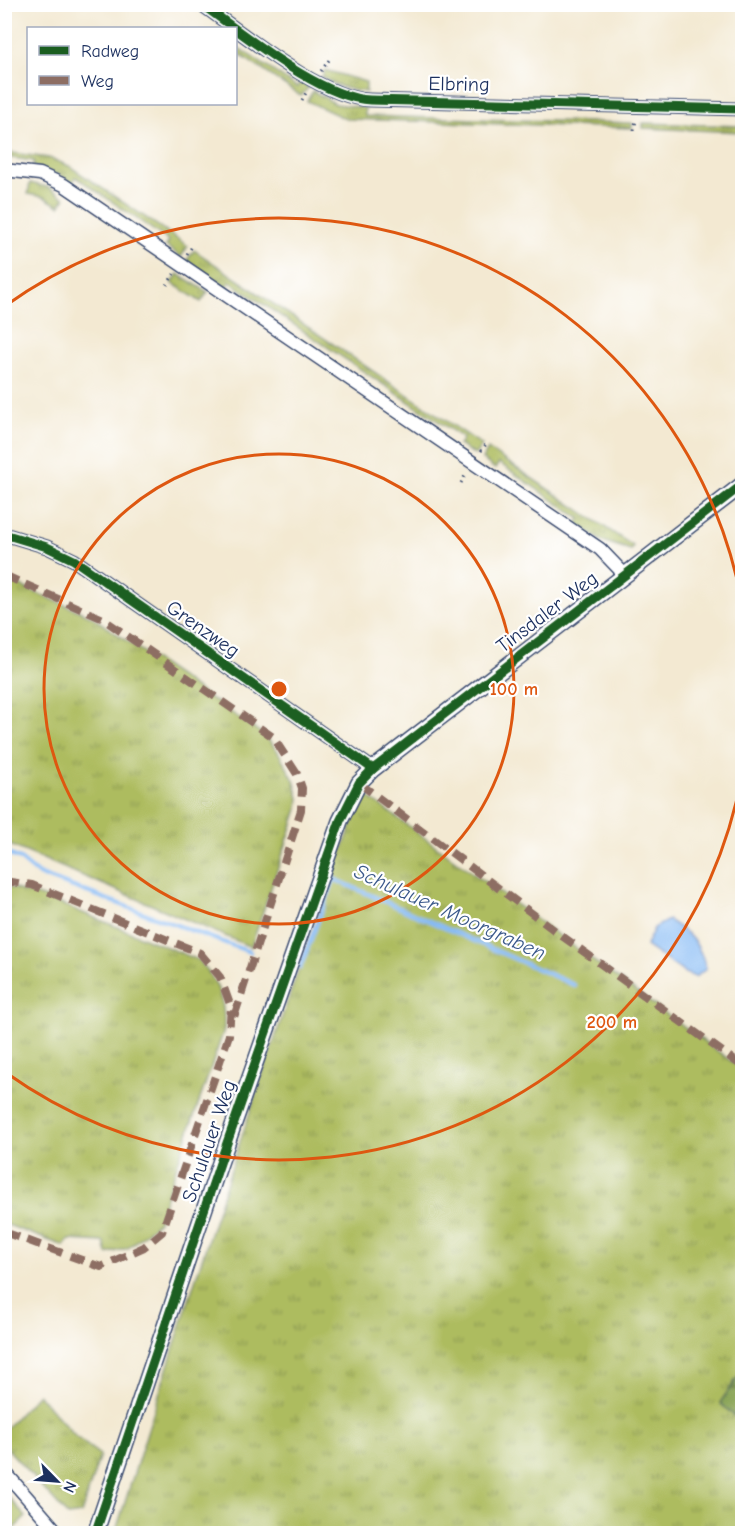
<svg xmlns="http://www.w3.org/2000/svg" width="747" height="1538" font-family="'Comic Neue',sans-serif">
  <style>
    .grass { fill: url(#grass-tufts); stroke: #64765e; stroke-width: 1.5 }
    .forest { fill: url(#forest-firs); stroke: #526a5a; stroke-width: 1.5 }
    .park { fill: #adbc5f; stroke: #64765e; stroke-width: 1.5 }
    .water { fill: #85baf4; stroke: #5074a9; stroke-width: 1.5 }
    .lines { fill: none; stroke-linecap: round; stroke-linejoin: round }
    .stream { stroke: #85baf4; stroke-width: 4.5 }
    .minor-casing { stroke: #3b4b6f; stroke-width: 15 }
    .tertiary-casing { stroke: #3b4b6f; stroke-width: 18 }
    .path { stroke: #3b4b6f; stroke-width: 3; stroke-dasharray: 1.5 4.5; stroke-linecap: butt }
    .minor { stroke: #fff; stroke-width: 12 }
    .tertiary { stroke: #fff; stroke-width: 15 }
    .quiet { stroke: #8d6e63; stroke-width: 8; stroke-dasharray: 15 8; stroke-linecap: butt }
    .cycleway-casing { stroke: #fff; stroke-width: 13 }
    .cycleway { stroke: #1b5e20; stroke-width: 9 }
    .ring { fill: none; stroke: #de5710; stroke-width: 3 }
    .labels { text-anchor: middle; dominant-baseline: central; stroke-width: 4.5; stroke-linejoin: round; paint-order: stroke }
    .street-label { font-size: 20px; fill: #1b2f5e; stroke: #fff }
    .water-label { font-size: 21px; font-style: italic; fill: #3b598b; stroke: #fff }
    .centre { fill: #de5710; stroke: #fff; stroke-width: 3 }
    .ring-label { font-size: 18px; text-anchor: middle; font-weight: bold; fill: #de5710; stroke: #fff; stroke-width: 4.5; stroke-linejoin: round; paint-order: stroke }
  </style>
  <defs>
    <pattern id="grass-tufts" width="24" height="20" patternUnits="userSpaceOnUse" patternTransform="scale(1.5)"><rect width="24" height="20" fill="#adbc5f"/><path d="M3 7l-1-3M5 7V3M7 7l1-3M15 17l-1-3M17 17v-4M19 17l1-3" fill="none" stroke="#8c9952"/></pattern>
    <pattern id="forest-firs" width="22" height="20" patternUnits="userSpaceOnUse" patternTransform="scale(1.5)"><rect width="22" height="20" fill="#8aa456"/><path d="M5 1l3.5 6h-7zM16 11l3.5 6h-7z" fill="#70864a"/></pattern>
  </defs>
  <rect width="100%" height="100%" fill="#fff"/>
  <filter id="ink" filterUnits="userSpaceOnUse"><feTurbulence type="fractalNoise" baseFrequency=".0167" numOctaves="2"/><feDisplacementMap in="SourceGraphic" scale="12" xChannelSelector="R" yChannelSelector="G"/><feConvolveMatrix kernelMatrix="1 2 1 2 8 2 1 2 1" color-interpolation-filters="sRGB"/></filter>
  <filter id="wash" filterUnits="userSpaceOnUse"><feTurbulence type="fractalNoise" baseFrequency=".008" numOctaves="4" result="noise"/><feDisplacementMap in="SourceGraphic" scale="24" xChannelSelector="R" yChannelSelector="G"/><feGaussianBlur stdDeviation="1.35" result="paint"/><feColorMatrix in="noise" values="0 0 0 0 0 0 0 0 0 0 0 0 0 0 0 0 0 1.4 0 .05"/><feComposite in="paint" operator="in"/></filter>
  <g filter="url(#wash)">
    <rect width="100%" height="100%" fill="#f3e9d2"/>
    <g class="grass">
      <path d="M236 46 297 87 301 81 309 87 301 96 236 52Z"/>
      <path d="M325 70 366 82V92C349 91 336 86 322 77Z"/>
      <path d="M313 91 336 104 365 108V116L632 123V128L346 119 307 101Z"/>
      <path d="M643 123 742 126V132L643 128Z"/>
      <path d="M5 152 49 158 69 166 188 246 181 257 166 246 169 241 76 177 72 183 59 175 33 167 34 161 5 157Z"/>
      <path d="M30 183 48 187 65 198 59 206 44 197 28 194Z"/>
      <path d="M194 250 482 445 475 455 459 445 463 438 230 282 226 287 187 260Z"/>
      <path d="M178 274 208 292 201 302 172 283Z"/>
      <path d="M488 449 633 546 631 550 602 541 577 524 580 519 499 463 495 469 482 459Z"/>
      <path d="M4 579 91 616 264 735 277 750 294 780 299 798 298 809 251 947 5 843Z"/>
      <path d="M366 795 742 1069V1371L720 1403 742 1423V1533L115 1534C192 1290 267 1044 359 806Z"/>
      <path d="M5 886 46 898 199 960C219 984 225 999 224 1030L157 1223 128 1248 107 1254 104 1242 69 1240 64 1246 5 1224Z"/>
      <path d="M38 1394 76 1437 100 1455 81 1514 68 1516 5 1446V1429Z"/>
    </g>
    <path class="forest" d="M742 1371V1423L720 1403Z"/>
    <path class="park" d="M4 1492 26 1517 9 1533H5Z"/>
    <path class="water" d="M668 920C690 933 700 944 706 969L695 977 685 973 646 946 654 928Z"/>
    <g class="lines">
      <g class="stream">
        <path d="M4 852 20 859 38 874 250 952"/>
        <path d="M300 968 334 879 574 985"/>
      </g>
    </g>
  </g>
  <g filter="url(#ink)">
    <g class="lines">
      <g class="minor-casing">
        <g id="minor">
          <path d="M201 4C244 34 320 98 370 100L742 109"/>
          <path d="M4 170 40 174 64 185 600 549 625 575"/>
          <path d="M4 534 47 547 74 560 373 769"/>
          <path d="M4 1471 59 1534"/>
        </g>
      </g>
      <g class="tertiary-casing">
        <path id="tertiary" d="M95 1534 220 1163 340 821 359 783 373 769 742 485"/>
      </g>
      <g class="path">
        <path d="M321 71 329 60"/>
        <path d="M302 100 307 91"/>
        <path d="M634 130 636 120"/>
        <path d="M187 254 193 245"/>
        <path d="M167 285 174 274"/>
        <path d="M481 451 487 443"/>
        <path d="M461 483 466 474"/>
      </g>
      <use href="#minor" class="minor"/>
      <use href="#tertiary" class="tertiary"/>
      <g class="quiet">
        <path d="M4 575 103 619 273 737 297 774 302 788 301 810 234 1017"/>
        <path d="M359 783 562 936 742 1066"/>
        <path d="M4 881 32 885 200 953 220 977 231 1007 229 1035 162 1232 144 1247 101 1267 4 1232"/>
      </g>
      <g class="cycleway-casing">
        <g id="cycleway">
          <path d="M201 4C244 34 320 98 370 100L742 109"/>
          <path d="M4 534 47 547 74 560 373 769"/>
          <path d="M95 1534 220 1163 340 821 359 783 373 769 742 485"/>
        </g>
      </g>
      <use href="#cycleway" class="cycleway"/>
    </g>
  </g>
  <g class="ring">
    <circle cx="279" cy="689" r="235"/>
    <path d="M742 775A471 471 0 0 1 5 1072M5 306A471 471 0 0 1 742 603"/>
  </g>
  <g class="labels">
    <g class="street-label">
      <text transform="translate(459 84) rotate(1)">Elbring</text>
      <text transform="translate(547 612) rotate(-37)">Tinsdaler Weg</text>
      <text transform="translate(203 629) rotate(35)">Grenzweg</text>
      <text transform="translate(209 1141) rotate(-71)">Schulauer Weg</text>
    </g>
    <g class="water-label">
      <text transform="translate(450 912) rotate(24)">Schulauer Moorgraben</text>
    </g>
  </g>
  <circle cx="279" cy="689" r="9" class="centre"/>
  <g class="ring-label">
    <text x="514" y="695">100 m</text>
    <text x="612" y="1028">200 m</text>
  </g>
  <rect width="747" height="1538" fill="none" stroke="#fff" stroke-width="24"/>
  <rect x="27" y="27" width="210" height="78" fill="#ffffff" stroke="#a4acbf" stroke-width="1.5"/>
  <rect x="39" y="46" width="30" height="9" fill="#1b5e20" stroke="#a4acbf" stroke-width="1.5"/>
  <text x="81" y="57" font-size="18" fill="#1b2f5e">Radweg</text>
  <rect x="39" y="76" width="30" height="9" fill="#8d6e63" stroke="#a4acbf" stroke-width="1.5"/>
  <text x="81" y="87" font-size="18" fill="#1b2f5e">Weg</text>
  <g transform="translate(57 1481) rotate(115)" stroke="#ffffff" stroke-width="4.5" paint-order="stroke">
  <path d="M0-4.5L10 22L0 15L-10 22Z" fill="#1b2f5e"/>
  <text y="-9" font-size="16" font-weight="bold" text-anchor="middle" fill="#1b2f5e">N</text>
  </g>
</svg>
